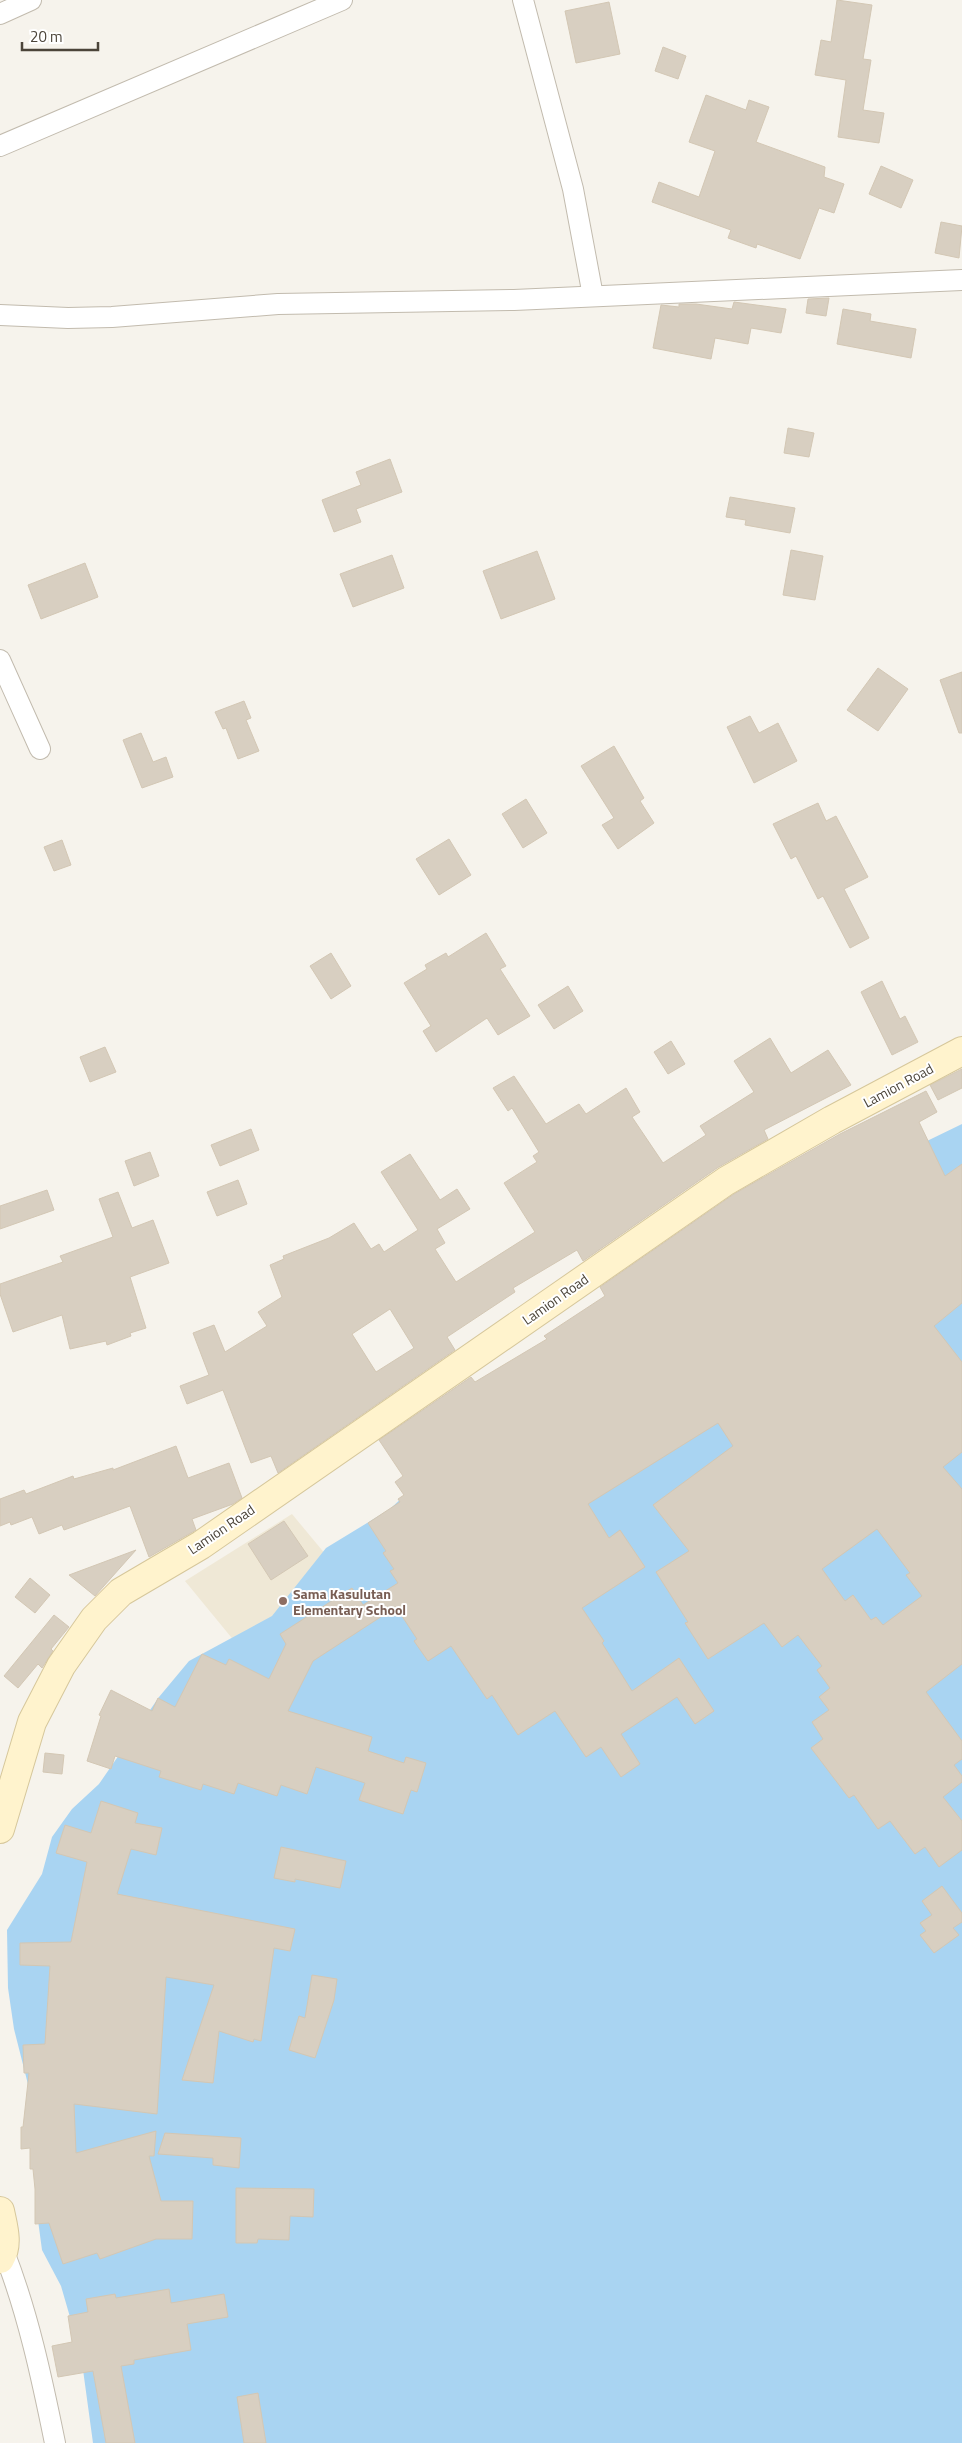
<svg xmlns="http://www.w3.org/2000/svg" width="962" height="2443" font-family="'Titillium Web',sans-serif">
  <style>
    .education { fill: #efe8d6 }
    .water { fill: #a9d4f2 }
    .building { fill: #d8cfc1; stroke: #d3c7b4; fill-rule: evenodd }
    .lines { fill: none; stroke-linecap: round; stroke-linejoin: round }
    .street-casing { stroke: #c2bbae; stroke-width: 22 }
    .secondary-casing { stroke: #d6c79b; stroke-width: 30 }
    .street { stroke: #fff; stroke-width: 20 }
    .secondary { stroke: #fff3cd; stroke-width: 28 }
    .education-dot { fill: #8d6e63; stroke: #fff; stroke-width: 2 }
    .labels { text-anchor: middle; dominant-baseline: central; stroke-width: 4; stroke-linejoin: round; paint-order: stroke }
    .street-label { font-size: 14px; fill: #4b4439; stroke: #fff }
    .education-label { font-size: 14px; font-weight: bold; fill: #785e54; stroke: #fff; text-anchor: start }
  </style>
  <rect width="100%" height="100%" fill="#f6f3ec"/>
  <path class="education" d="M292 1514 380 1620 240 1648 185 1581Z"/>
  <path class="water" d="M962 1124V2443H93L81 2355 61 2286 42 2250 35 2198V2112L14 2029 8 1988 7 1930 42 1874 52 1837 72 1809 99 1784 159 1697 189 1661 272 1616 326 1548 390 1509 491 1414 894 1157Z"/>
  <g class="building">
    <path d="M837 0 872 5 863 59 871 60 863 110 884 113 879 143 838 137 846 80 815 75 821 40 831 42Z"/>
    <path d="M609 2 620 54 576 63 565 11Z"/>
    <path d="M663 47 686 56 678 79 655 71Z"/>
    <path d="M706 95 746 110 749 100 769 107 756 142 825 167 824 177 844 184 834 213 819 208 800 259 757 244 756 248 728 238 731 230 652 202 659 182 699 197 715 151 689 142Z"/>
    <path d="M881 166 913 180 901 208 869 194Z"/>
    <path d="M941 222 962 226 959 258 935 253Z"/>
    <path d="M829 298 826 316 806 313 808 299Z"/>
    <path d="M734 302 786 309 781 333 751 328 748 344 715 338 711 359 653 348 661 305 679 307V304H696L732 309Z"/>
    <path d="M843 309 871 314 870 321 916 329 911 358 837 344Z"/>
    <path d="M788 428 814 433 809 457 784 453Z"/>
    <path d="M390 459 402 492 356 509 361 522 334 532 322 500 361 485 356 472Z"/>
    <path d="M730 497 795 508 790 533 745 525 746 520 726 517Z"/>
    <path d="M791 550 823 556 815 600 783 595Z"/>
    <path d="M537 551 555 599 501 619 483 571Z"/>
    <path d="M392 555 404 588 353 607 340 574Z"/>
    <path d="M85 563 98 597 41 619 28 585Z"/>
    <path d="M878 668 908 689 878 731 847 710Z"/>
    <path d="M962 672V733H959L940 680Z"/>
    <path d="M244 701 251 718 246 720 259 751 238 759 226 728 223 729 215 712Z"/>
    <path d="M750 716 759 733 778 723 797 761 754 783 727 727Z"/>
    <path d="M141 733 153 762 166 757 173 777 142 788 123 740Z"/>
    <path d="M614 746 644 798 640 801 654 823 618 849 602 825 614 818 581 766Z"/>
    <path d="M526 799 547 833 523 848 502 814Z"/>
    <path d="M818 803 826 821 836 816 868 877 844 889 869 938 850 948 823 896 818 899 796 856 791 859 773 824Z"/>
    <path d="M449 839 471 875 439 895 416 859Z"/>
    <path d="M62 840 71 865 54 871 44 847Z"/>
    <path d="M486 933 506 966 500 969 530 1016 498 1035 487 1018 436 1052 423 1031 431 1026 404 983 427 969 425 965 446 953 448 957Z"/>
    <path d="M331 953 351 986 331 999 310 966Z"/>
    <path d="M882 981 900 1019 905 1016 918 1042 892 1055 861 992Z"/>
    <path d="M568 986 583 1011 554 1029 538 1005Z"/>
    <path d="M770 1038 791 1073 828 1050 851 1085 764 1130 768 1139 717 1168 583 1261 577 1250 513 1288 515 1292 447 1337 455 1350 278 1473 271 1456 251 1463 223 1390 187 1404 180 1386 209 1375 193 1333 214 1325 225 1352 267 1326 258 1312 282 1297 270 1265 284 1259 283 1256 329 1238 354 1223 371 1249 379 1244 384 1252 418 1230 381 1172 410 1154 440 1200 457 1189 470 1209 437 1229 445 1243 435 1249 456 1282 535 1232 504 1183 537 1162 533 1156 539 1152 512 1108 508 1111 493 1088 514 1076 546 1124 579 1104 586 1114 626 1088 640 1112 632 1117 663 1163 706 1135 700 1126 754 1092 734 1061ZM390 1309 414 1348 376 1372 352 1334Z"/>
    <path d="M671 1041 685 1064 668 1074 654 1052Z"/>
    <path d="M105 1047 116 1072 90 1082 80 1057Z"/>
    <path d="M962 1069V1088L938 1100 930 1085Z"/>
    <path d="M926 1091 937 1112 919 1122 945 1176 962 1164V1303L934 1326 962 1362V1452L943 1467 962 1489V1664L926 1692 962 1741V1759L954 1765 962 1776V1782L943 1797 962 1821V1850L939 1867 925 1847 915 1854 890 1821 878 1829 854 1795 849 1798 811 1748 823 1739 812 1722 829 1710 819 1697 830 1688 817 1670 822 1666 798 1635 782 1647 764 1623 708 1659 685 1623 688 1622 656 1572 689 1551 653 1505 733 1446 718 1423 588 1504 609 1538 620 1530 645 1567 582 1608 604 1641 602 1643 632 1691 679 1658 714 1711 695 1724 677 1697 621 1734 640 1764 621 1777 601 1747 586 1757 555 1711 518 1735 492 1695 487 1699 451 1646 428 1661 414 1641 417 1639 396 1607 313 1661 288 1711 372 1737 368 1751 404 1763 406 1757 426 1763 417 1792 411 1790 403 1814 359 1800 365 1783 316 1767 307 1794 281 1785 277 1796 238 1783 234 1794 203 1784 201 1790 159 1777 161 1771 115 1756 111 1769 87 1761 101 1716 99 1715 111 1690 152 1711 158 1698 175 1707 202 1654 226 1665 229 1659 269 1679 286 1644 280 1634 352 1588 363 1605 398 1583 390 1571 394 1569 383 1553 386 1551 368 1523 400 1502 398 1499 404 1495 395 1482 403 1476 379 1440 471 1377 475 1382 547 1339 544 1336 605 1296 600 1287 734 1194 840 1134ZM877 1529 910 1573 906 1575 922 1596 883 1625 876 1617 871 1620 853 1595 845 1601 822 1569Z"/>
    <path d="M251 1129 259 1150 220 1166 211 1145Z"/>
    <path d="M150 1152 159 1176 134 1186 125 1161Z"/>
    <path d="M238 1180 247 1204 217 1216 207 1192Z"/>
    <path d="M47 1190 54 1210 0 1229V1206Z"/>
    <path d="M118 1192 132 1228 153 1220 169 1263 130 1277 146 1328 130 1333 131 1336 107 1345 106 1341 70 1349 62 1315 13 1332 0 1294V1284L63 1262 60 1256 113 1237 99 1199Z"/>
    <path d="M176 1446 188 1478 229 1463 242 1498 233 1504 192 1519 196 1530 149 1557 130 1506 64 1530 62 1525 39 1534 32 1517 11 1525 10 1522 0 1526V1499L24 1490 26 1494 73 1476 74 1479 113 1468V1470Z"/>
    <path d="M284 1521 308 1556 271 1580 248 1544Z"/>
    <path d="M136 1550 95 1596 69 1575Z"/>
    <path d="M30 1578 50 1595 35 1613 15 1597Z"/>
    <path d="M54 1615 69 1627 51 1649 53 1651 42 1668 38 1664 18 1688 4 1676Z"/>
    <path d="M45 1753 64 1755 62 1774 43 1772Z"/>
    <path d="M101 1801 138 1813 135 1823 162 1828 156 1855 131 1849 117 1894 295 1929 290 1951 274 1948 261 2041 254 2039 253 2042 219 2031 213 2083 182 2080 214 1985 166 1977 157 2114 74 2104 76 2153 156 2131 154 2156H149L161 2201H193L192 2239H156L100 2259 97 2253 63 2264 49 2223 35 2224V2189L33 2169H30V2148L21 2149V2127H23L29 2073H24L23 2045 45 2044 50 1966 20 1965V1943L71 1942 87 1862 56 1853 65 1825 91 1833Z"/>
    <path d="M281 1847 346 1861 340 1888 295 1879V1882L274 1878Z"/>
    <path d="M942 1886 962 1913V1922L953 1928 959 1935 934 1953 920 1935 926 1931 920 1923 932 1915 922 1901Z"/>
    <path d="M312 1975 337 1979 334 2000 315 2058 289 2050 299 2016 305 2018Z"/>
    <path d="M165 2133 241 2138 239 2168 213 2165V2158L158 2154Z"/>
    <path d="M236 2188 314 2189 313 2217 290 2216 289 2240 258 2239 257 2243H236Z"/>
    <path d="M169 2289 171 2303 224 2294 228 2317 187 2324 191 2350 134 2360V2364L121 2366 135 2443H106L93 2371 58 2377 52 2346 72 2342 68 2316 88 2312 86 2299 115 2294 116 2298Z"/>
    <path d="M258 2393 266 2443H244L237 2397Z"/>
  </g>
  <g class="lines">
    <g class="street-casing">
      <g id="street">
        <path d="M523 0 573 189 593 296"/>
        <path d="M0 14 31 0"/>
        <path d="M0 146 342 0"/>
        <path d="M0 315 68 318 112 317 278 304 514 300 962 280"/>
        <path d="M0 660 40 749"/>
        <path d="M4 2252C28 2313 42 2379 55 2443"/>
      </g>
    </g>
    <g class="secondary-casing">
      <g id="secondary">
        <path d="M0 1829 32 1722 61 1666 94 1619 121 1592 201 1545 726 1181 832 1120 962 1051"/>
        <path d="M0 2211C3 2226 9 2244 0 2259"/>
      </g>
    </g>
    <use href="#street" class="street"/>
    <use href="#secondary" class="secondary"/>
  </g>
  <circle class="education-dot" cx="283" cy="1601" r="5"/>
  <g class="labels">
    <g class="street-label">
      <text transform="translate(898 1085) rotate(-28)">Lamion Road</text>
      <text transform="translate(555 1299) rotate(-35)">Lamion Road</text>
      <text transform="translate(221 1529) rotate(-34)">Lamion Road</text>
    </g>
    <g class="education-label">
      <text x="293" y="1593">Sama Kasulutan<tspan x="293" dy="16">Elementary School</tspan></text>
    </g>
  </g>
  <path d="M22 42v8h76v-8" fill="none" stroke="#4b4439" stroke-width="2.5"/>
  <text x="30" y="42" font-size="15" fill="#4b4439" stroke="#ffffff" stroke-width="4" paint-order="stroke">20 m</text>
</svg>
